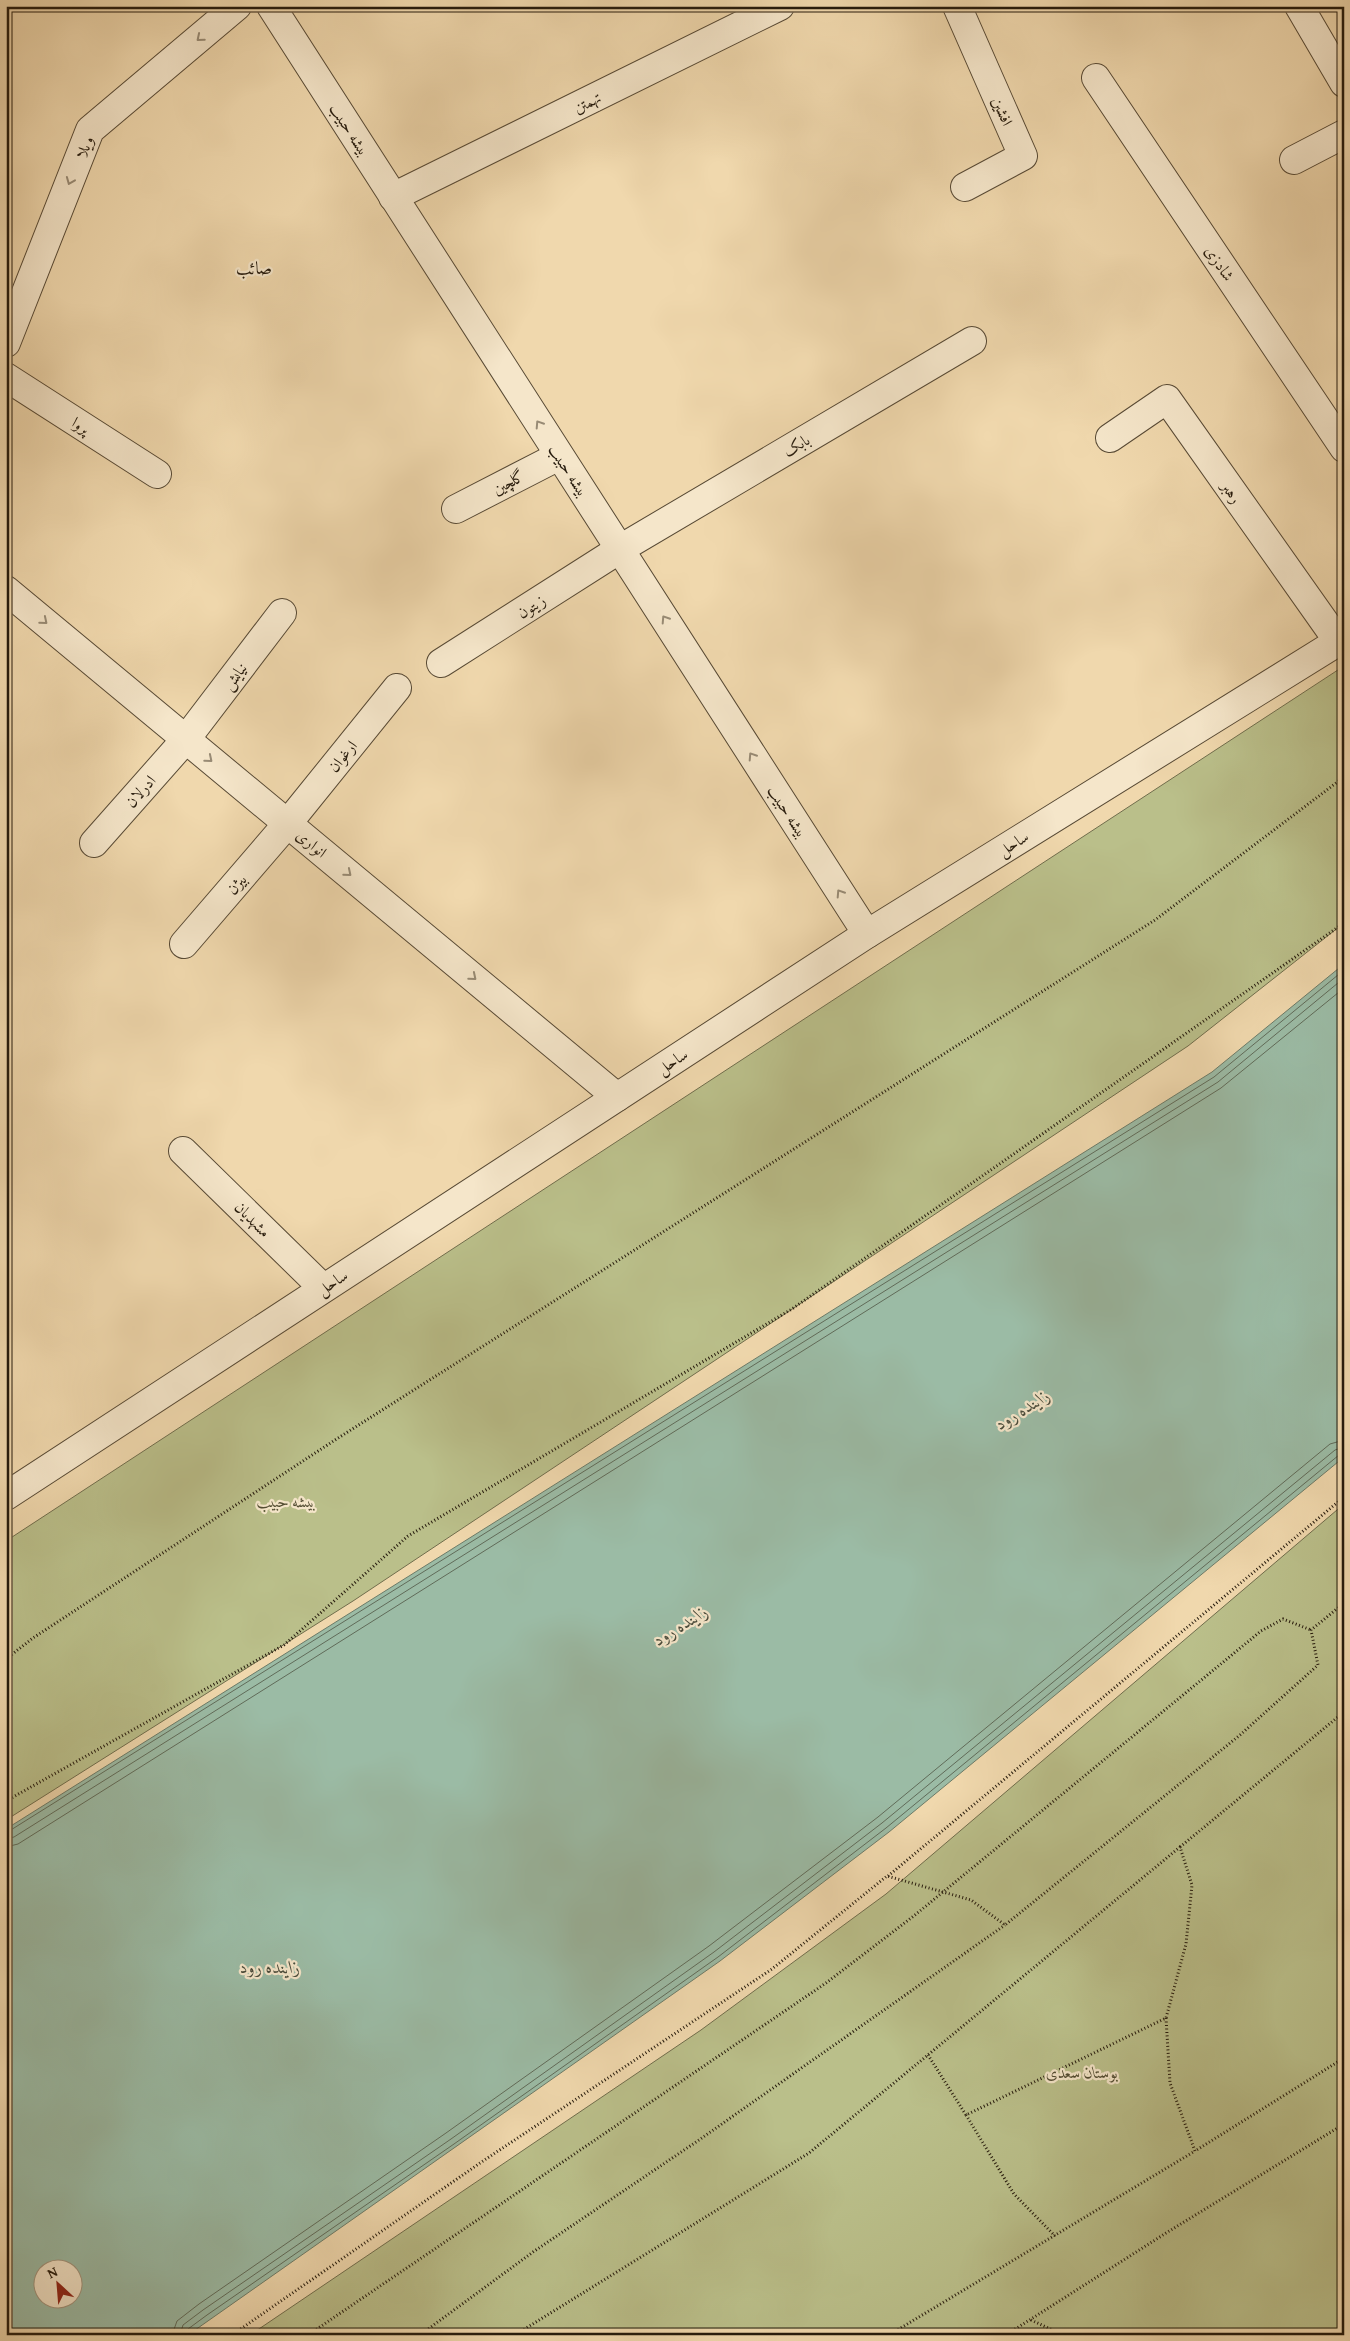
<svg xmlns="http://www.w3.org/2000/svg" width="1350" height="2341" font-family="'Gentium Book Plus',Amiri,serif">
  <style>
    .green { fill: #babf8a; stroke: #706d4c }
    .water { fill: #9bbba5; stroke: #6c7b68; fill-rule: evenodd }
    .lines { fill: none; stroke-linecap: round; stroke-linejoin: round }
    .shore { stroke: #606b59; stroke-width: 1 }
    .minor-casing { stroke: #584a35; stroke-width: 30 }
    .path { stroke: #261b0d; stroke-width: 3; stroke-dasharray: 1 2.5; stroke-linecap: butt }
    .minor { stroke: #f5e6ca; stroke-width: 28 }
    .oneway { stroke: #988b75 }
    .labels { text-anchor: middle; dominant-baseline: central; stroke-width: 4.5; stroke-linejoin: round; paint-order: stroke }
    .street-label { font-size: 16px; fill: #261b0d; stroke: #f5e6ca }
    .park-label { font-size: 16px; font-style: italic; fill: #524c32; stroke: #f5e6ca }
    .neighbourhood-label { font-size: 18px; fill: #261b0d; stroke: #f5e6ca }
    .water-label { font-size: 18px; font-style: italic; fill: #494b3b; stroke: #f5e6ca }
  </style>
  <rect width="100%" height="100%" fill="#f0d8ad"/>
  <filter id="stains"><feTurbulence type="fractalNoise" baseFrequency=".004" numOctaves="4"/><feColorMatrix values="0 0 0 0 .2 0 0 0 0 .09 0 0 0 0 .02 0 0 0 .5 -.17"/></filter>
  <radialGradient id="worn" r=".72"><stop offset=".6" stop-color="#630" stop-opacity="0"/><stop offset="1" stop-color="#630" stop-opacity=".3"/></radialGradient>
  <g class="green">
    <path d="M1344 666V923L1188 1046 353 1601 6 1820V1541Z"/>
    <path d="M1344 1504V2335H250L701 2030 886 1894Z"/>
  </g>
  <path class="water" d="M1344 964V1457L889 1832 720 1961 188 2335H6V1829L1212 1072ZM42 2268H72V2298H42Z"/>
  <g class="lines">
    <g class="shore">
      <path d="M6 1833 1214 1077 1344 970"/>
      <path d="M6 1839 14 1837 1218 1082 1344 978"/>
      <path d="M6 1847 18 1844 1221 1088 1344 988"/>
      <path d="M172 2335 177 2321 199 2304 446 2133 709 1946 878 1817 1330 1444 1344 1440"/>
      <path d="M180 2335 183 2325 203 2310 451 2139 714 1952 882 1823 1335 1450 1344 1447"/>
      <path d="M186 2335 188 2329 207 2315 454 2144 718 1957 886 1828 1339 1455 1344 1454"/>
    </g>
    <g class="minor-casing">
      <g id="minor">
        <path d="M271 6 867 934"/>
        <path d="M957 6 1023 156 965 187"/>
        <path d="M1299 6 1344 83"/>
        <path d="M1096 78 1344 448"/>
        <path d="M1294 160 1344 134"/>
        <path d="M393 197 780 6"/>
        <path d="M6 343 90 130 237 6"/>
        <path d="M6 377 157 474"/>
        <path d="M1110 438 1167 399 1338 641"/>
        <path d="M456 509 559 456"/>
        <path d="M6 590 617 1097"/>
        <path d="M441 663 620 549 972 341"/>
        <path d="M94 843 186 739 282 613"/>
        <path d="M184 944 288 823 397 688"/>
        <path d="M183 1151 323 1288"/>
        <path d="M6 1496 867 934 1344 638"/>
      </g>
    </g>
    <g class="path">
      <path d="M6 1659 33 1638 335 1440 1155 920 1344 777"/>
      <path d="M6 1801 284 1645 408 1536 792 1309 1344 923"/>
      <path d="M1180 1847 1344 1712"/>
      <path d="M888 1876 1344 1497"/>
      <path d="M1166 2018 1170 2083 1195 2151 1344 2058"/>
      <path d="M966 2115 1014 2194 1055 2236"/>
      <path d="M1031 2320 1063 2335"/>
      <path d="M232 2335 480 2163 772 1969 887 1876 971 1900 1005 1925 1240 1735 1318 1665 1311 1630 1344 1603"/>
      <path d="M313 2335 314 2331 826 1983 915 1915 1261 1631 1283 1619 1311 1630"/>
      <path d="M420 2335 533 2252 699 2140 1005 1925"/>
      <path d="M515 2335 809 2153 1180 1847 1192 1885 1186 1944 1166 2018 966 2115 928 2055"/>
      <path d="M889 2335 1195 2151"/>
      <path d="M1006 2335 1166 2233 1344 2124"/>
    </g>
    <use href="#minor" class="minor"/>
  </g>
  <defs><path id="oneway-chevron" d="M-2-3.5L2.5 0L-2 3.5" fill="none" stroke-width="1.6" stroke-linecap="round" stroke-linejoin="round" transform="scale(1.25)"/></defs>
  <g class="oneway">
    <use href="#oneway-chevron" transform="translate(200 38) rotate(140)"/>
    <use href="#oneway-chevron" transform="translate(70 181) rotate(112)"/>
    <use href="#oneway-chevron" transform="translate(539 424) rotate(-123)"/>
    <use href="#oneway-chevron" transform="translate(665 619) rotate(-123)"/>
    <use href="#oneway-chevron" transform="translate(44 621) rotate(40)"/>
    <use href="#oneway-chevron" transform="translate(752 756) rotate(-123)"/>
    <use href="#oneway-chevron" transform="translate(209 759) rotate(40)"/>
    <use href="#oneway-chevron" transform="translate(348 873) rotate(40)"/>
    <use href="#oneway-chevron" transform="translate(840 893) rotate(-123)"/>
    <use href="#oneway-chevron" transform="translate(473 977) rotate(40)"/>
  </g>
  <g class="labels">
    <g class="street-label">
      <text transform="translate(587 102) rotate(-26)">تهمتن</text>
      <text transform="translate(1003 111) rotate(66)">افشین</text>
      <text transform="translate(350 129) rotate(57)">بیشه حبیب</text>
      <text transform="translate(84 147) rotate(-68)">ویلا</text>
      <text transform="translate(1220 263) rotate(56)">شادزی</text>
      <text transform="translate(81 425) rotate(33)">پروا</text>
      <text transform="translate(796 445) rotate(-31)">بابک</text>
      <text transform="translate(569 470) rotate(57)">بیشه حبیب</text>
      <text transform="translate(508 482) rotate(-28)">گلچین</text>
      <text transform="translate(1232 492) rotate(55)">رهبر</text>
      <text transform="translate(531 606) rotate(-32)">زیتون</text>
      <text transform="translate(234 676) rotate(-53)">نیایش</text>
      <text transform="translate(342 756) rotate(-51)">ارغوان</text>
      <text transform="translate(140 791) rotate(-49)">ادرلان</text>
      <text transform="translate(788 811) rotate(57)">بیشه حبیب</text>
      <text transform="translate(312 843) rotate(40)">انواری</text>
      <text transform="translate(1013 843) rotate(-32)">ساحل</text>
      <text transform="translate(236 884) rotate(-49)">بیژن</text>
      <text transform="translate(672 1061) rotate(-33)">ساحل</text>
      <text transform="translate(253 1219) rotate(45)">مشهدیان</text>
      <text transform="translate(332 1282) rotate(-33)">ساحل</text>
    </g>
    <g class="park-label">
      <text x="286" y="1501">بیشه حبیب</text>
      <text x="1082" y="2072">بوستان سعدی</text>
    </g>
    <g class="neighbourhood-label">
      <text x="254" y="267">صائب</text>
    </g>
    <g class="water-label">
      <text transform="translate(1022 1409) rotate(-32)">زاینده رود</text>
      <text transform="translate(680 1625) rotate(-32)">زاینده رود</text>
      <text x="270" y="1966">زاینده رود</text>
    </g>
  </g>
  <rect width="1350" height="2341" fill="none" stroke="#f0d8ad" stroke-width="25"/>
  <rect x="8" y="8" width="1335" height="2326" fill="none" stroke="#261b0d" stroke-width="2.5"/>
  <rect x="12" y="12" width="1325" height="2316" fill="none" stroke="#261b0d"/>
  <g transform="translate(58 2284) rotate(334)"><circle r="24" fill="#f5e6ca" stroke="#a2957e"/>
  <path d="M0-4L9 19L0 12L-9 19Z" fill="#8f2418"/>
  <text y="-8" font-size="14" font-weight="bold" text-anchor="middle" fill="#261b0d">N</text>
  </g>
  <rect width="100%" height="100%" filter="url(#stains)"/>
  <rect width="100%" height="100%" fill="url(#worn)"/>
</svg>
